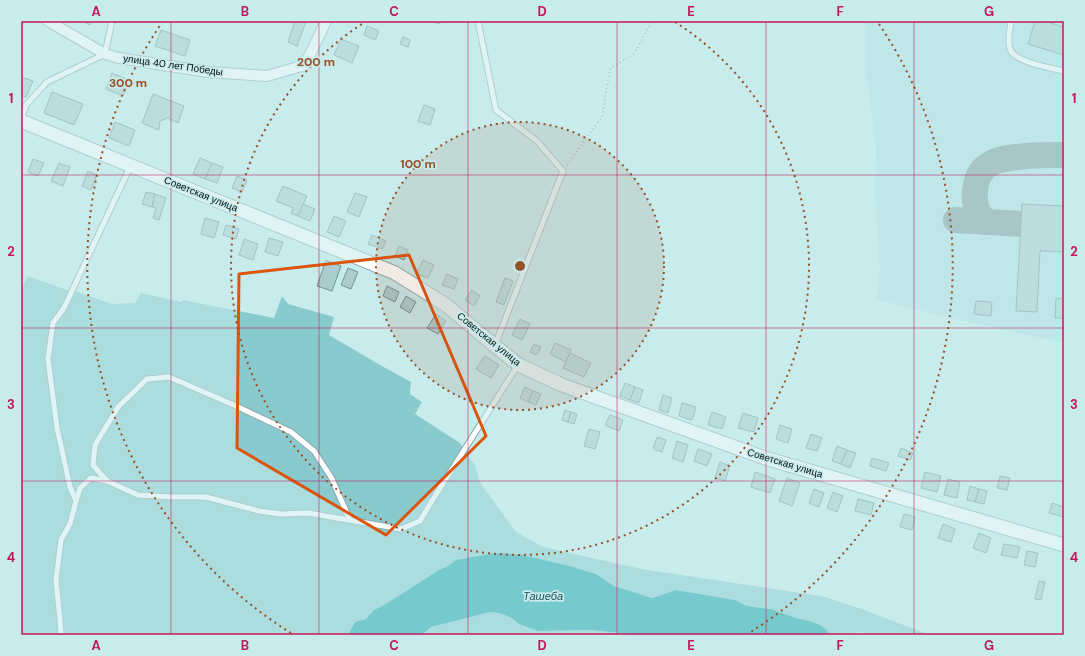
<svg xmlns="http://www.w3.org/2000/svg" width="1085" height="656" font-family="'DM Sans',sans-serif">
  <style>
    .built { fill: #b3e0e2 }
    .green { fill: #88cacd }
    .water { fill: #12a1a7 }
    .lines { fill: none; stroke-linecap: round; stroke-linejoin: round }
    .taxiway { stroke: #809a9c; stroke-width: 26 }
    .building { fill: #aacccd; stroke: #739394 }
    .service-casing { stroke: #8bacad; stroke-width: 7 }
    .minor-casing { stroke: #8bacad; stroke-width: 12 }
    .tertiary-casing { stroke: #8bacad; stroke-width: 15 }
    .path { stroke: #748d8e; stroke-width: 1.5; stroke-dasharray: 1 3; stroke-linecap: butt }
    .service { stroke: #fff; stroke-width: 5 }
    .minor { stroke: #fff; stroke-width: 10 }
    .tertiary { stroke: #fff; stroke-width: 13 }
    .marked { fill: none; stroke: #dd550c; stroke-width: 3; stroke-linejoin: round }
    .grid { fill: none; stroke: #c2185b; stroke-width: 1; stroke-opacity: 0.55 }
    .ring { fill: none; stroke: #965126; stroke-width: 2; stroke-dasharray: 2 4 }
    .labels { text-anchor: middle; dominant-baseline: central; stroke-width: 3.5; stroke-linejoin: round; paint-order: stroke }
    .street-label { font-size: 10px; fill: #061213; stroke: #c8ebec }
    .water-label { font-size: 11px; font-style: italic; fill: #1e5254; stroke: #c8ebec }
    .centre { fill: #965126; stroke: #c8ebec; stroke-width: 2 }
    .ring-label { font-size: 12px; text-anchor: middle; font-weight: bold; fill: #965126; stroke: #c8ebec; stroke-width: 3.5; stroke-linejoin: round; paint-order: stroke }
    .neatline { fill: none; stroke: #c2185b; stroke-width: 1.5 }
    .grid-label { font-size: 13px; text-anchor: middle; font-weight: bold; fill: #c2185b }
  </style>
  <rect width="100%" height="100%" fill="#c8ebec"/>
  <path class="built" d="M866 21H1064V343L956 319 876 299 880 272 875 193 876 156V145L865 65Z"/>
  <g class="green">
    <path d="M28 276 67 290 78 292 112 304 135 303 141 293 181 302 183 300 274 318 282 296 288 304 334 317 329 335 380 365 411 382 410 394 422 402 415 414 460 443 475 466 481 484 516 532 543 547 641 569 821 596 856 607 930 635H871L860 632 831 635 822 626 810 621 796 618 771 609 747 606 735 600 676 590 652 598 614 586 596 574 556 563 523 555 503 553 489 554 456 560 448 566 439 570 384 605 374 610 366 619 355 622 348 635H21V286H23Z"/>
    <path d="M490 612 499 613 512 618 519 624 538 631 592 630 638 635H422L431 627Z"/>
  </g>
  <path class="water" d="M503 553 523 555 569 566 596 574 614 586 652 598 676 590 735 600 747 606 771 609 796 618 810 621 822 626 831 635H638L592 630 538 631 519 624 512 618 499 613 490 612 431 627 422 635H348L355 622 366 619 374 610 384 605 439 570 448 566 456 560 489 554Z"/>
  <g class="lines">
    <g class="taxiway">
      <path d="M956 220 1021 224"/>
      <path d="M986 222C976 212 974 205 975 191 977 160 1002 158 1027 156 1039 155 1052 155 1064 155"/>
    </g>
  </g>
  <g class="building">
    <path d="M82 21H92L90 25Z"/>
    <path d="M295 21H302L306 22 297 46 288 42Z"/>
    <path d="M431 21H441L439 24Z"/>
    <path d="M1035 21H1044L1064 27V55L1028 44Z"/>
    <path d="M367 26 379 31 375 40 364 35Z"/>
    <path d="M161 30 190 40 185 56 155 46Z"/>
    <path d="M403 37 410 40 408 47 400 44Z"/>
    <path d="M341 39 359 46 352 63 334 55Z"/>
    <path d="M112 73 129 80 123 96 106 89Z"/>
    <path d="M21 77 33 81 26 97 21 95Z"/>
    <path d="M52 92 83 104 74 125 44 113Z"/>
    <path d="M153 94 184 106 178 123 168 118 160 121 159 130 142 123Z"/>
    <path d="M424 105 435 109 430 125 418 121Z"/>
    <path d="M115 122 135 130 129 146 109 138Z"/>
    <path d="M200 158 212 163 205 179 193 174Z"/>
    <path d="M33 159 44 163 38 176 28 172Z"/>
    <path d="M59 163 70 167 63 186 51 181Z"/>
    <path d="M212 163 223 167 217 183 205 179Z"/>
    <path d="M88 171 97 175 91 190 82 186Z"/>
    <path d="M237 176 247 180 242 192 232 188Z"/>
    <path d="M283 186 307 196 298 216 291 213 293 208 276 201Z"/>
    <path d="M146 192 155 194 152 207 142 204Z"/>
    <path d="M355 193 367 197 359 217 347 212Z"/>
    <path d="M155 194 166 198 159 220 153 218 156 208 152 207Z"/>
    <path d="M303 204 315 209 310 221 298 216Z"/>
    <path d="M1022 204 1064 206V252L1040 251 1037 312 1016 311Z"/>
    <path d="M334 216 346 221 339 237 327 232Z"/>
    <path d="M205 218 219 222 214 238 201 234Z"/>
    <path d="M226 225 239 229 236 239 223 235Z"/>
    <path d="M372 235 386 241 382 249 368 244Z"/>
    <path d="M269 238 283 242 278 256 265 252Z"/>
    <path d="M244 239 258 244 253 260 239 255Z"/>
    <path d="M399 246 408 250 404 260 395 256Z"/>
    <path d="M326 260 341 266 332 291 317 286Z"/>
    <path d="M423 260 434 265 428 278 417 274Z"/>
    <path d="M348 268 358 272 351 289 341 285Z"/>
    <path d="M447 274 458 279 454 289 442 285Z"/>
    <path d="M505 278 513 281 504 305 496 302Z"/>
    <path d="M387 286 399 292 395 302 383 296Z"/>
    <path d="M472 290 480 296 474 306 465 300Z"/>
    <path d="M406 296 416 302 410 313 400 307Z"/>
    <path d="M1056 298 1064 299V318H1055Z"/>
    <path d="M976 301 992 302 991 316 974 314Z"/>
    <path d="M436 314 446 321 438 334 427 328Z"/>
    <path d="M520 319 530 324 522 340 512 335Z"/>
    <path d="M555 343 571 350 566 362 550 354Z"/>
    <path d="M534 344 541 347 537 355 530 352Z"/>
    <path d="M570 353 591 363 584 377 563 368Z"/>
    <path d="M485 356 499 365 491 378 476 369Z"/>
    <path d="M625 383 635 387 630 400 620 396Z"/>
    <path d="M525 387 533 391 528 402 520 398Z"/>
    <path d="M635 387 643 390 639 403 630 400Z"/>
    <path d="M533 391 541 394 536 405 528 402Z"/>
    <path d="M663 395 672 398 668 413 659 410Z"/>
    <path d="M682 403 696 407 692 420 679 416Z"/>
    <path d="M565 410 571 412 568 422 562 420Z"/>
    <path d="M571 412 577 414 574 424 568 422Z"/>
    <path d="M712 412 726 417 722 429 708 425Z"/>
    <path d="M743 413 758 418 754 432 738 428Z"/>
    <path d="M610 415 623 420 619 431 605 425Z"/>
    <path d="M780 425 792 429 788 443 776 439Z"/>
    <path d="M589 429 600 432 595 449 584 446Z"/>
    <path d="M811 434 822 438 817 451 806 448Z"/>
    <path d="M657 437 666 440 662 452 653 449Z"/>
    <path d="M677 441 688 445 683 462 672 458Z"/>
    <path d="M837 446 847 450 841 464 832 461Z"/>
    <path d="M901 448 913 453 910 460 898 456Z"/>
    <path d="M698 449 712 454 707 466 694 461Z"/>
    <path d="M847 450 856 453 850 468 841 464Z"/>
    <path d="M872 458 889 463 886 471 870 466Z"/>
    <path d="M720 462 730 466 725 481 715 478Z"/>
    <path d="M755 472 775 479 770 493 751 487Z"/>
    <path d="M925 472 941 476 937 492 921 488Z"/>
    <path d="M1000 476 1010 478 1007 490 997 488Z"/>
    <path d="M787 478 800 483 792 506 779 501Z"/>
    <path d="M948 479 960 482 957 498 944 495Z"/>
    <path d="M970 486 979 489 975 502 967 500Z"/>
    <path d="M814 489 824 493 819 507 809 503Z"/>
    <path d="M979 489 987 491 984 504 975 502Z"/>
    <path d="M833 492 843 496 837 512 827 508Z"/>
    <path d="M858 499 874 503 871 515 855 511Z"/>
    <path d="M1052 503 1064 507V517L1049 513Z"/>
    <path d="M904 514 915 517 912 530 900 527Z"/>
    <path d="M943 524 955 529 951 542 938 538Z"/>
    <path d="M979 533 991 538 986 553 973 548Z"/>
    <path d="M1004 544 1020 547 1017 558 1001 555Z"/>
    <path d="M1027 551 1038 553 1035 567 1024 565Z"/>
    <path d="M1039 581 1045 582 1041 600 1035 599Z"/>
  </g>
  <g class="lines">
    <g class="service-casing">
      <g id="service">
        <path d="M478 21 496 110 537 141 563 171 495 345"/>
        <path d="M1011 21C1010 30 1007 40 1010 49 1014 62 1051 68 1064 71"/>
        <path d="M21 120 26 105 47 82 105 54 112 21"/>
        <path d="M107 481 93 465 95 445 118 407 147 379 169 377 234 405 291 432 314 451 331 477 350 520"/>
        <path d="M76 501 80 488 91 478 107 481 138 495 172 497H206L259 511 281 514 308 513 401 529 420 521 430 504 518 365"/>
        <path d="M61 635 60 620 56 580 61 540 70 524 76 501 70 487 57 428 48 359 53 323 64 308 130 167"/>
      </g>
    </g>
    <g class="minor-casing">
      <path id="minor" d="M48 21 105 54 119 58 208 72 267 76 305 65 326 21"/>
    </g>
    <g class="tertiary-casing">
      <path id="tertiary" d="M21 121 395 273 446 305 495 346 519 365 562 385 765 458 1064 545"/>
    </g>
    <path class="path" d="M567 165 602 117 610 68 634 54 652 21"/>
    <use href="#service" class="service"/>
    <use href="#minor" class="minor"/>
    <use href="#tertiary" class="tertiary"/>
  </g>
  <path d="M0 0H1085V656H0ZM409 255 486 436 386 535 237 448 239 274Z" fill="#c8ebec" fill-opacity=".55" fill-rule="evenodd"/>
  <path class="marked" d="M409 255 486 436 386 535 237 448 239 274Z"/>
  <path class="grid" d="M171 21V635M319 21V635M468 21V635M617 21V635M766 21V635M914 21V635M21 175H1064M21 328H1064M21 481H1064"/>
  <circle cx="520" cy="266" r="144" fill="#965126" fill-opacity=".12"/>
  <g class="ring">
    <circle cx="520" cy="266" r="144"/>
    <path d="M675 22A289 289 0 1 1 365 22"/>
    <path d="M291 633A433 433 0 0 1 161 24M879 24A433 433 0 0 1 749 633"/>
  </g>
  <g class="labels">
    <g class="street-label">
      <text transform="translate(173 65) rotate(8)">улица 40 лет Победы</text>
      <text transform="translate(201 194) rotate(22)">Советская улица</text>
      <text transform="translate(489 339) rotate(39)">Советская улица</text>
      <text transform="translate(785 463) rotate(17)">Советская улица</text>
    </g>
    <g class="water-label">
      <text x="543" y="596">Ташеба</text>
    </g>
  </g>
  <circle cx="520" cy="266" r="6" class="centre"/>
  <g class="ring-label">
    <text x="316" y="66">200 m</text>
    <text x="128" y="87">300 m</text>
    <text x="418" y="168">100 m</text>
  </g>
  <rect width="1085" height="656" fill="none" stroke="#c8ebec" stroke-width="44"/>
  <rect x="22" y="22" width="1041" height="612" class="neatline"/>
  <g class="grid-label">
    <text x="96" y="16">A</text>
    <text x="245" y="16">B</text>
    <text x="394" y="16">C</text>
    <text x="542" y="16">D</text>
    <text x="691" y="16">E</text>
    <text x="840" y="16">F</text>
    <text x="989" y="16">G</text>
    <text x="11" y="103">1</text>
    <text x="1074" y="103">1</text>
    <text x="11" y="256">2</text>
    <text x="1074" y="256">2</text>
    <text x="11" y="409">3</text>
    <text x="1074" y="409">3</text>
    <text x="11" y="562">4</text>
    <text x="1074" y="562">4</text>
    <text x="96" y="650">A</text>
    <text x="245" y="650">B</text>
    <text x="394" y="650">C</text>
    <text x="542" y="650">D</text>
    <text x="691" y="650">E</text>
    <text x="840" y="650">F</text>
    <text x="989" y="650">G</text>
  </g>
</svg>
